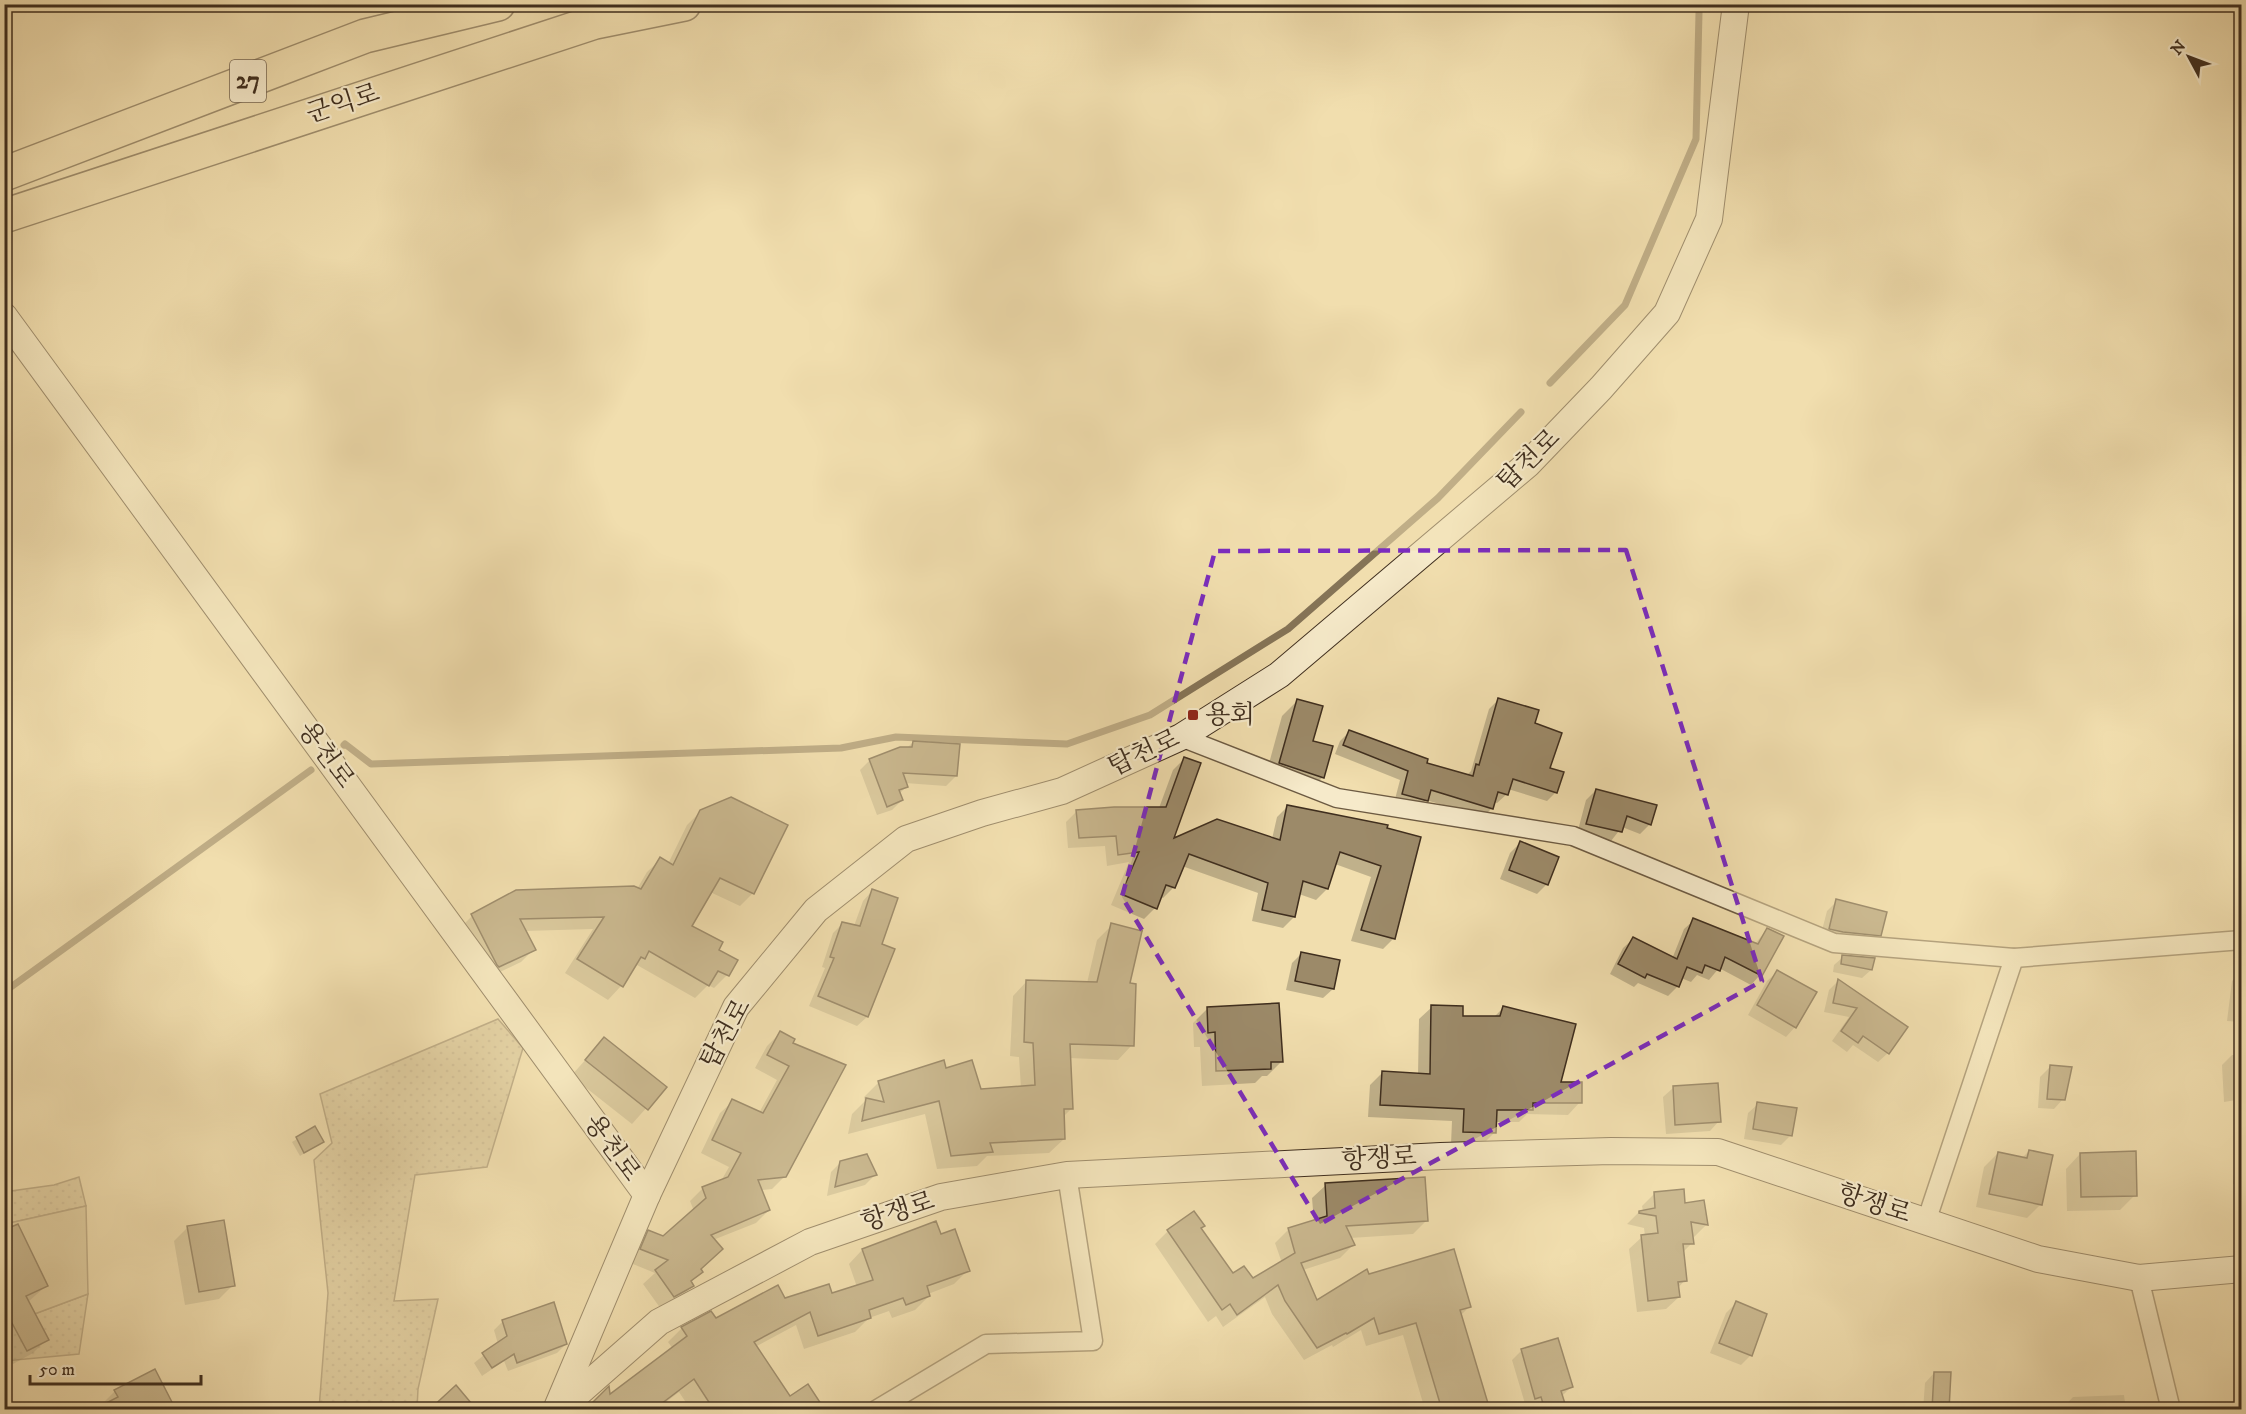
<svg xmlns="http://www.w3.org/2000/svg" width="2246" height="1414" font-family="'IM FELL DW Pica','Noto Serif KR',serif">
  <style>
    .green { fill: url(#green-dots); stroke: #89775a; stroke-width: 1.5 }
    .pitch { fill: #d3c096; stroke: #89775a; stroke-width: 1.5 }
    .shadow { fill: #0003 }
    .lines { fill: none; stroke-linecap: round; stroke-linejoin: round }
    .stream { stroke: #857457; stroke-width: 7 }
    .building { fill: #9c8a69; stroke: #3f2e1e; stroke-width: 1.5 }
    .street-casing { stroke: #6c5a42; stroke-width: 21 }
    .secondary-casing { stroke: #3f2e1e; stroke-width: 28 }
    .highway-casing { stroke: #3f2e1e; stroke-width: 36 }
    .street { stroke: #f6eaca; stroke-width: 18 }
    .secondary { stroke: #f6eaca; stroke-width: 26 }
    .highway { stroke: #f1deae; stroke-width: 33 }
    .marked { fill: none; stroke: #7b2cbf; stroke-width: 4.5; stroke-dasharray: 12 8; stroke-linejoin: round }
    .poi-dot { fill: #8f2418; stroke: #f6eaca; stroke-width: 2 }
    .labels { text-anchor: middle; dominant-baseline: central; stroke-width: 4.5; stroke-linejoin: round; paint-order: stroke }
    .shield { fill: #f6eaca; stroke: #766652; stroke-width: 1.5 }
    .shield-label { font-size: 24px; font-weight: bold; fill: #3f2e1e }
    .street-label { font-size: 26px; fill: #3f2e1e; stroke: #f6eaca }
    .poi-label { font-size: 26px; fill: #3f2e1e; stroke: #f6eaca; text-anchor: start }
  </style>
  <defs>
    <pattern id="green-dots" width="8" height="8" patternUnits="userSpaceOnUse" patternTransform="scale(1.5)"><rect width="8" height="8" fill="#d3c096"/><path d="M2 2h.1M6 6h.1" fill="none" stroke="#b6a581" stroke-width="1.8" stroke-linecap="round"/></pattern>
  </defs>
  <rect width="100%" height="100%" fill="#f1deae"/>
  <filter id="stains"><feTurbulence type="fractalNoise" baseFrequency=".00333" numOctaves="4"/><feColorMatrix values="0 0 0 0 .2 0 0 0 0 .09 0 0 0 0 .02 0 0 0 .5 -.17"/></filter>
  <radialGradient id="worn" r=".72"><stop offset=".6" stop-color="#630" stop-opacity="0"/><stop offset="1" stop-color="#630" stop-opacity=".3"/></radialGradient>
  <g class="green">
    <path d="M498 1019 523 1048 487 1167 415 1175 394 1301 438 1299 418 1389 417 1409H319L328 1293 314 1160 332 1143 320 1094Z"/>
    <path d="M79 1177 86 1206 5 1224 4 1192 54 1185Z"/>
    <path d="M88 1294 79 1354 5 1361V1325Z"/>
  </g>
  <path class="pitch" d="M86 1206 88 1294 5 1325V1224Z"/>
  <g class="shadow">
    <path d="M1498 700 1533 724 1556 792 1547 801 1508 789 1507 794 1497 803 1494 802 1492 808 1483 817 1426 800 1418 809 1394 803 1400 780 1335 754 1340 741 1349 732 1425 764 1467 775 1471 771 1489 709Z"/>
    <path d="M1297 701 1323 777 1308 792 1265 778 1282 716Z"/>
    <path d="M913 742 956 776 946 786 905 783 906 787 899 794 902 800 892 810 877 815 860 770 870 760 907 748Z"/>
    <path d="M1184 759 1171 840 1272 839 1277 817 1288 806 1386 826 1394 938 1383 949 1351 941 1371 877 1335 864 1327 889 1316 900 1299 894 1294 917 1283 928 1252 921 1258 893 1182 866 1174 887 1163 898 1160 897 1155 908 1144 919 1111 905 1129 862 1107 866 1105 846 1068 848 1066 822 1077 811 1159 808 1173 770Z"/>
    <path d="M1596 790 1650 824 1640 834 1622 827 1611 841 1577 834 1586 800Z"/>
    <path d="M701 811 753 893 740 906 710 892 690 926 717 950 736 961 727 975 714 988 708 985 695 998 637 965 621 986 608 1000 565 973 593 929 524 931 534 949 521 962 485 979 459 929 472 916 637 889 647 872 661 859 668 864 687 825Z"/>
    <path d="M1520 843 1547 884 1537 894 1500 879 1510 853Z"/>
    <path d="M872 891 880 945 893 949 867 1017 857 1026 809 1006 825 968 822 967 833 933 842 924 854 926 863 901Z"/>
    <path d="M1837 901 1879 935 1869 945 1820 938 1827 911Z"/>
    <path d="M1694 920 1755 944 1767 929 1782 936 1760 975 1751 985 1719 968 1709 980 1697 975 1691 982 1681 978 1678 986 1668 996 1638 983 1634 987 1610 974 1623 948 1633 939 1672 959 1684 929Z"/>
    <path d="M1112 925 1132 1045 1118 1060 1069 1058 1072 1108 1063 1117 1064 1139 1049 1153 987 1156 977 1166 937 1169 925 1114 848 1134 852 1114 865 1101 864 1097 878 1083 943 1062 945 1070 980 1090 1021 1088 1019 1057 1010 1056 1013 996 1027 981 1087 983 1097 940Z"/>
    <path d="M1302 953 1333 989 1323 998 1286 990 1292 963Z"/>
    <path d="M1843 957 1871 970 1862 978 1833 972 1834 965Z"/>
    <path d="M2242 971V1022L2227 1021 2232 981Z"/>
    <path d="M1777 972 1795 1027 1786 1037 1748 1015 1767 981Z"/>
    <path d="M1838 981 1905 1027 1888 1053 1878 1062 1853 1045 1847 1052 1832 1041 1849 1017 1824 1012 1829 990Z"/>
    <path d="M1432 1007 1461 1017 1493 1018 1503 1008 1559 1083 1580 1102 1568 1115 1527 1114 1519 1122H1495V1132L1482 1145 1451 1144 1452 1121 1368 1117 1370 1085 1382 1073 1418 1075 1419 1019Z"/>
    <path d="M1208 1008 1282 1061 1267 1076H1262L1255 1083 1202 1086 1200 1047H1194L1193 1023Z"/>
    <path d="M780 1033 793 1040 785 1176 772 1189 761 1190 769 1210 756 1223 713 1240 699 1270 701 1272 690 1283 692 1286 680 1299 661 1309 643 1284 655 1273 628 1262 636 1245 649 1232 663 1237 694 1211 690 1201 703 1188 721 1181 729 1167 701 1153 720 1113 733 1101 759 1113 777 1080 755 1068 767 1046Z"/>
    <path d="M604 1039 665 1087 632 1124 571 1076Z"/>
    <path d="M2232 1055H2242V1099L2224 1102 2222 1065Z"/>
    <path d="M2050 1067 2063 1099 2054 1109 2038 1108 2040 1077Z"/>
    <path d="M1673 1088 1719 1121 1710 1131 1666 1134 1663 1097Z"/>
    <path d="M1758 1104 1791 1135 1781 1145 1744 1139 1748 1113Z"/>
    <path d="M315 1128 322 1142 300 1156 292 1142Z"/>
    <path d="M2029 1151 2041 1204 2027 1218 1976 1207 1984 1167 1998 1153 2022 1158Z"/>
    <path d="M2080 1154 2135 1195 2120 1210 2067 1211 2066 1169Z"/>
    <path d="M2242 1158V1185L2233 1184 2235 1164Z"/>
    <path d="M841 1162 875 1175 865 1185 827 1196 831 1172Z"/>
    <path d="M1326 1185 1426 1221 1413 1234 1350 1238 1353 1245 1340 1258 1303 1270 1317 1302 1368 1276 1470 1306 1460 1316 1488 1410H1425L1403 1335 1366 1346 1361 1330 1333 1347 1332 1345 1304 1360 1272 1314 1265 1297 1223 1327 1216 1316 1208 1322 1155 1244 1168 1231 1199 1229 1233 1275 1252 1280 1282 1263 1275 1243 1288 1230 1314 1222 1312 1198Z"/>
    <path d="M1654 1194 1684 1204 1706 1225 1694 1237 1691 1236 1692 1243 1682 1253 1685 1280 1678 1288 1679 1297 1666 1309 1637 1312 1629 1249 1642 1237 1645 1236 1644 1228 1627 1224 1639 1212 1643 1211 1642 1206Z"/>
    <path d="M188 1227 233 1285 219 1299 185 1305 174 1241Z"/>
    <path d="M4 1232 46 1286 28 1302 47 1339 33 1353 13 1364 4 1349Z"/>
    <path d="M940 1236 968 1270 954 1284 928 1294 929 1296 915 1310 892 1318 889 1311 869 1318 855 1332 804 1349 796 1325 755 1347 790 1398 824 1410H691L679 1392 656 1410H585L608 1389 609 1396 673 1349 668 1342 682 1328 785 1300 831 1295 857 1287 849 1264 862 1250Z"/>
    <path d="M1736 1303 1765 1315 1750 1356 1741 1365 1710 1353 1726 1313Z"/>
    <path d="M503 1321 566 1344 557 1353 508 1371 504 1361 482 1376 474 1363 498 1344 494 1330Z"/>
    <path d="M1521 1351 1571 1387 1561 1397 1565 1410H1533L1532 1406 1526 1407 1512 1360Z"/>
    <path d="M1934 1373 1948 1410H1923L1925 1383Z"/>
    <path d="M115 1391 175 1410 101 1407 100 1406Z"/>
    <path d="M2124 1395 2126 1410H2061L2073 1397Z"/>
  </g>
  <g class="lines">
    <g class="stream">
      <path d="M1550 383 1625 305 1696 139 1699 13"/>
      <path d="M344 745 345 744 371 764 841 748 896 737 1067 744 1150 715 1288 629 1438 498 1521 412"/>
      <path d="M4 992 311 770"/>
    </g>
  </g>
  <g class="building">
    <path d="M1498 698 1539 710 1535 723 1562 733 1550 768 1564 772 1557 793 1513 779 1508 795 1498 792 1493 809 1431 790 1428 801 1402 794 1408 771 1343 745 1349 730 1428 759 1427 763 1473 776 1476 764 1479 765Z"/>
    <path d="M1297 699 1323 706 1313 741 1333 746 1324 778 1279 763Z"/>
    <path d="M913 741 960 744 957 776 903 773 908 787 899 790 903 800 887 807 869 759 900 747H912Z"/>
    <path d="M1184 757 1201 763 1174 838 1217 819 1280 840 1287 805 1388 825 1387 828 1421 837 1395 939 1361 930 1381 866 1340 852 1328 889 1303 881 1295 917 1262 910 1268 883 1189 854 1175 888 1166 885 1157 909 1121 894 1139 852 1118 855 1116 836 1079 838 1076 810 1114 807H1166Z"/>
    <path d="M1596 789 1657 805 1651 825 1627 816 1622 832 1586 824Z"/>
    <path d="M731 797 788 825 754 894 720 878 692 926 723 942 719 950 738 960 729 976 718 971 709 986 649 951 645 959 641 957 623 987 577 959 604 917 520 919 536 950 499 967 497 965 471 914 516 890 634 886 641 889 660 857 673 865 700 810Z"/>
    <path d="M1520 841 1559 857 1548 885 1509 870Z"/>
    <path d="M872 889 898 898 882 944 895 949 868 1017 818 996 834 958 830 957 842 922 860 926Z"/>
    <path d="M1836 899 1887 912 1881 936 1843 932 1829 929Z"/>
    <path d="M1693 918 1758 944 1767 928 1784 936 1762 976 1725 957 1720 971 1705 965 1702 973 1687 967 1679 987 1647 974 1645 978 1618 964 1633 937 1677 959Z"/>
    <path d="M1111 923 1142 931 1130 983 1136 984 1134 1046 1070 1044 1073 1109H1064L1065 1139 990 1143 993 1152 951 1156 939 1101 862 1121 866 1098 884 1102 878 1081 944 1060 946 1068 972 1060 981 1089 1035 1085 1033 1043 1024 1042 1026 980 1097 982Z"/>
    <path d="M1301 952 1340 960 1334 989 1295 981Z"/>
    <path d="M1842 955 1875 958 1872 970 1841 964Z"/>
    <path d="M1777 970 1817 992 1796 1028 1757 1005Z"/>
    <path d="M1838 979 1908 1027 1889 1054 1863 1036 1858 1043 1841 1031 1857 1008 1833 1003Z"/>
    <path d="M1279 1003 1283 1062H1271V1069L1216 1071 1215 1032 1208 1033 1207 1007Z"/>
    <path d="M1431 1005 1463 1006V1016H1500L1503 1006 1576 1024 1561 1082H1582V1103H1533V1110H1497L1496 1133 1463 1132 1464 1109 1380 1105 1382 1071 1430 1074Z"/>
    <path d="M780 1031 795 1039 793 1043 846 1065 786 1177 758 1180 770 1210 711 1235 723 1249 701 1269 703 1272 691 1281 694 1286 674 1297 655 1270 668 1260 640 1249 648 1230 663 1236 706 1198 702 1187 728 1177 741 1153 712 1140 732 1099 763 1113 789 1066 767 1055Z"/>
    <path d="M604 1037 667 1087 648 1110 585 1060Z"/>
    <path d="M2050 1065 2072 1067 2065 1100 2047 1099Z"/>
    <path d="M1718 1083 1721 1122 1675 1125 1673 1086Z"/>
    <path d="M1757 1102 1797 1108 1792 1136 1753 1129Z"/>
    <path d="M315 1126 324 1142 304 1153 296 1137Z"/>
    <path d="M2029 1150 2053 1155 2042 1205 1989 1194 1998 1152 2027 1158Z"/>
    <path d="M2136 1151 2137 1196 2081 1197 2080 1153Z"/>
    <path d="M867 1154 877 1175 835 1187 840 1161Z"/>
    <path d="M1425 1177 1428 1221 1346 1226 1355 1245 1301 1263 1317 1300 1367 1269 1369 1274 1454 1249 1471 1307 1460 1310 1490 1410H1442L1416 1323 1379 1334 1374 1318 1347 1334 1346 1333 1317 1348 1285 1301 1278 1285 1237 1315 1230 1304 1222 1310 1167 1230 1194 1211 1205 1226 1201 1228 1233 1273 1244 1266 1253 1278 1295 1253 1288 1228 1327 1216 1325 1183Z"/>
    <path d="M1684 1189 1685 1203 1704 1200 1708 1225 1691 1222 1694 1244H1683L1687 1281 1678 1282 1680 1297 1648 1301 1641 1235 1658 1233 1656 1216 1639 1213V1211L1655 1208 1654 1192Z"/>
    <path d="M224 1220 235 1286 199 1292 187 1226Z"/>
    <path d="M936 1221 941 1234 955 1229 970 1271 927 1286 930 1296 906 1305 903 1298 869 1310 871 1318 818 1336 810 1312 754 1342 790 1396 808 1384 825 1410H714L694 1379 653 1410H585L609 1386 610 1394 687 1336 681 1327 711 1311 716 1318 778 1285 785 1298 829 1284 832 1293 873 1280 862 1249Z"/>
    <path d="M18 1224 48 1286 26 1296 49 1340 27 1351 4 1308V1230Z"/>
    <path d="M1736 1301 1767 1314 1752 1356 1719 1343Z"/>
    <path d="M554 1302 567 1344 517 1363 514 1354 492 1368 482 1353 507 1336 502 1320Z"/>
    <path d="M1558 1338 1573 1387 1561 1391 1567 1410H1545L1541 1397 1535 1399 1521 1349Z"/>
    <path d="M155 1369 176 1410H93L118 1397 114 1390Z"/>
    <path d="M1934 1372H1951L1949 1410H1932Z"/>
    <path d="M456 1385 477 1410H429Z"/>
  </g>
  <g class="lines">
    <g class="street-casing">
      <g id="street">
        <path d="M1181 737 1337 798 1573 836 1834 943 2014 958 2242 940"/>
        <path d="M1926 1222 2014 958"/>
        <path d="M2139 1278 2171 1410"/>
        <path d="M876 1410 986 1344 1093 1341 1067 1175"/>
      </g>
    </g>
    <g class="secondary-casing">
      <g id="secondary">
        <path d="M4 316 647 1195"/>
        <path d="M560 1409 659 1322 810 1242 941 1197 1067 1175 1441 1156 1611 1151 1718 1152 2038 1259 2139 1278 2242 1269"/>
        <path d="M556 1410 647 1195 736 1007 816 910 906 839 982 813 1062 791 1181 737 1279 675 1528 464 1601 388 1667 313 1709 219 1736 4"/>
      </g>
    </g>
    <g class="highway-casing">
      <g id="highway">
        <path d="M4 174 365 36 498 4"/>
        <path d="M4 216 595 22 684 4"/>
      </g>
    </g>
    <use href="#street" class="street"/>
    <use href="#secondary" class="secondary"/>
    <use href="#highway" class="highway"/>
  </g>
  <path d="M0 0H2246V1414H0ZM1626 550 1762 981 1320 1224 1122 897 1215 551Z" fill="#f1deae" fill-opacity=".55" fill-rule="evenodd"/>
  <path class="marked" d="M1626 550 1762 981 1320 1224 1122 897 1215 551Z"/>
  <rect class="poi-dot" x="1187" y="709" width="12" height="12" rx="3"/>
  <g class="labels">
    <rect class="shield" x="230" y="60" width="36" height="42" rx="4.5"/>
    <g class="shield-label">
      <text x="248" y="81">27</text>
    </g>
    <g class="street-label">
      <text transform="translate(343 104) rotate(-18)">군익로</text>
      <text transform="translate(1529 460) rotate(-44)">탑천로</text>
      <text transform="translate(1144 753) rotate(-25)">탑천로</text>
      <text transform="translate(326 755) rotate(54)">용천로</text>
      <text transform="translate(726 1034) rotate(-61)">탑천로</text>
      <text transform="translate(612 1148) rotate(54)">용천로</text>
      <text transform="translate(1379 1159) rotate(-3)">항쟁로</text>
      <text transform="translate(1874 1204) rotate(18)">항쟁로</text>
      <text transform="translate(898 1212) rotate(-18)">항쟁로</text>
    </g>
    <g class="poi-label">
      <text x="1205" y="715">용회</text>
    </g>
  </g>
  <rect width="2246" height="1414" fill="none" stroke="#f1deae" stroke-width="24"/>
  <rect x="6" y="6" width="2234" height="1402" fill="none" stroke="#3f2e1e" stroke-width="3"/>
  <rect x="12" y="12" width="2222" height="1390" fill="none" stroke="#3f2e1e" stroke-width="1.5"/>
  <g transform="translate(2189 57) rotate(311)" stroke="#f6eaca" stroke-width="4.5" paint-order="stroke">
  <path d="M0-4.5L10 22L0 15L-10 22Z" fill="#3f2e1e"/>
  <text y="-9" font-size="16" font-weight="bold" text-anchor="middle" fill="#3f2e1e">N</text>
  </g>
  <path d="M30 1375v9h171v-9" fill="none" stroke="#3f2e1e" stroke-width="3"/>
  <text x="39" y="1375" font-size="18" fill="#3f2e1e" stroke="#f6eaca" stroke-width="4.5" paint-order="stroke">50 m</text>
  <rect width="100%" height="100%" filter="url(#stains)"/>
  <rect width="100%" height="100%" fill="url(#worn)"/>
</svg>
